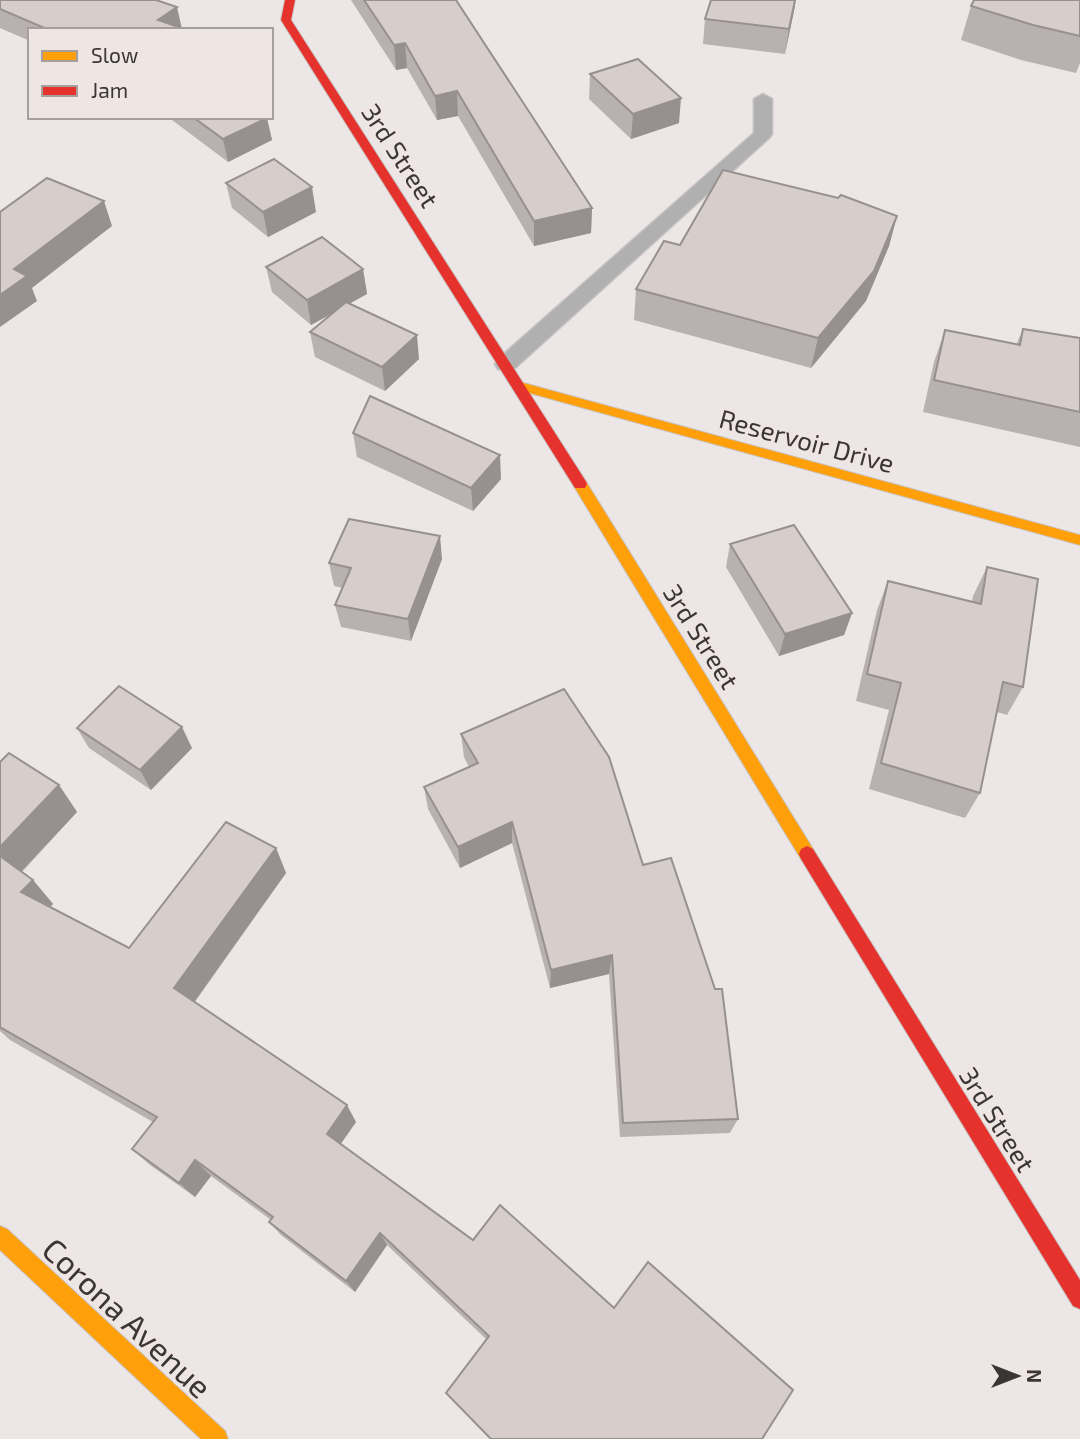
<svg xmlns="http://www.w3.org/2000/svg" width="1080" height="1439" font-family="'Exo 2',sans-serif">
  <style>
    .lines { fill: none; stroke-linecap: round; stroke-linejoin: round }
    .lane-casing { stroke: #c7c4c3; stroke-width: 3 }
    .slow-casing { stroke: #c7c4c3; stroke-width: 2 }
    .jam-casing { stroke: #c7c4c3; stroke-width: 2 }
    .lane { fill: #b1b0b0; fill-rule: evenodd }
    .slow { fill: #ff9f0a; fill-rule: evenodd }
    .jam { fill: #e5322d; fill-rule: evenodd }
    .wall { fill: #b9b1af }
    .shaded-wall { fill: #96908f }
    .building { fill: #d7cecc; stroke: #96908f; stroke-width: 2 }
    .labels { text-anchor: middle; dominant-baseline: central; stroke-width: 7; stroke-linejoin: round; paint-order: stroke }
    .street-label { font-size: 26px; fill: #393635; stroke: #efe5e3 }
    .near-street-label { font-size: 32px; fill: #393635; stroke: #efe5e3 }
  </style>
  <rect width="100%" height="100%" fill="#ece7e6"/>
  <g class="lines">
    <g class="lane-casing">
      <path id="lane" d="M763 94 772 99V134L769 138 514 369 506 371 498 369 495 364 498 359 754 133V99Z"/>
    </g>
    <g class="slow-casing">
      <g id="slow">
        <path d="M520 382 1080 535V545L515 389 514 386Z"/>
        <path d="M580 479 585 480 813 849 815 854 813 859 807 862 801 859 575 488 573 484Z"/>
        <path d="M0 1226 7 1229 225 1431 228 1439H201L0 1250Z"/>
      </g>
    </g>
    <g class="jam-casing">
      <g id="jam">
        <path d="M285 0H295L291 20 585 480 587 484 585 488H575L281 20Z"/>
        <path d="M807 846 813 849 1080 1280V1309L1073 1306 801 859 799 854 801 849Z"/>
      </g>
    </g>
    <use href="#lane" class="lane"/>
    <use href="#slow" class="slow"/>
    <use href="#jam" class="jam"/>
  </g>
  <g class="wall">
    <path d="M0 0 182 28 187 30H30V41L0 28Z"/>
    <path d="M351 0H456L592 208 591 233 534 246 458 116 437 120 407 68 396 70Z"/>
    <path d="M711 0H796L785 54 703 44 705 19Z"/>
    <path d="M1080 0V63L1076 73 1021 60 961 40 971 6Z"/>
    <path d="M590 74 679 123 631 139 589 99Z"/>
    <path d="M168 117H266L272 140 228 162Z"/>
    <path d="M226 183 316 212 268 237 232 208Z"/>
    <path d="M897 216 889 246 866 301 811 368 634 320 636 289 680 245Z"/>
    <path d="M266 267 363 269 367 294 349 303 419 359 385 391 315 357 310 332 335 312 311 325 272 292Z"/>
    <path d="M1023 329 1080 338V447L923 412 934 362 945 330 1016 345Z"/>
    <path d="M353 433 501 479 473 511 357 457Z"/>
    <path d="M730 544 852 613 844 635 779 656 726 567Z"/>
    <path d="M442 559 411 641 341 627 335 605 343 588 334 586 329 563Z"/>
    <path d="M987 567 1023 687 1007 715 997 712 980 793 965 818 869 789 889 710 856 701 877 610 888 581 972 602 973 596Z"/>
    <path d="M77 728 192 748 151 790 89 748Z"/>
    <path d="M461 734 643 865 738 1119 730 1133 620 1137 609 974 550 988 512 843 460 868 428 809 424 787 469 767 464 757Z"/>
    <path d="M0 762 59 785 77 812 22 872 33 880 53 904 50 907 129 948 276 848 286 873 195 1002 356 1122 340 1144 473 1240 762 1439H491L446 1393 486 1339 387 1245 355 1292 281 1235 269 1222 271 1220 211 1176 195 1197 150 1165 132 1149 153 1122 10 1040 0 1031Z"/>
  </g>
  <g class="shaded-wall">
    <path d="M795 0V6L785 54 789 29Z"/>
    <path d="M177 7 182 29 158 20Z"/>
    <path d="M405 43 407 68 396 70 394 45Z"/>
    <path d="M457 91 458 116 437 120 435 96Z"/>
    <path d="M681 98 679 123 631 139 633 114Z"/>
    <path d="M267 118 272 140 228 162 223 139Z"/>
    <path d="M312 187 316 212 268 237 263 212Z"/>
    <path d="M104 201 112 226 32 288 37 301 0 327V295L14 269Z"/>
    <path d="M592 208 591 233 534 246V221Z"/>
    <path d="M897 216 889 246 866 301 811 368 818 338Z"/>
    <path d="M363 269 367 294 311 325 307 300Z"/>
    <path d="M417 335 419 359 385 391 382 367Z"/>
    <path d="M500 455 501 479 473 511 471 488Z"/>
    <path d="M440 536 442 559 411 641 408 619Z"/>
    <path d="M852 613 844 635 779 656 785 634Z"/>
    <path d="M182 727 192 748 151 790 140 770Z"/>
    <path d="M59 785 77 812 16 877 0 858V847Z"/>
    <path d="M512 822V843L460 868 458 847Z"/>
    <path d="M276 848 286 873 189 1009 174 988Z"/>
    <path d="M33 880 53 904 41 916 21 892Z"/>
    <path d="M612 955 609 974 550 988 551 970Z"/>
    <path d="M347 1105 356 1122 336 1151 327 1134Z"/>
    <path d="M195 1160 211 1176 195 1197 179 1183Z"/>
    <path d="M380 1233 387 1245 355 1292 346 1281Z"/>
  </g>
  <g class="building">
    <path d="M0 0H156L177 7 158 20 187 30H49L0 9Z"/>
    <path d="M364 0H456L592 208 534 221 457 91 435 96 405 43 394 45Z"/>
    <path d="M711 0H795L789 29 705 19Z"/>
    <path d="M974 0H1080V36L1033 25 971 6Z"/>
    <path d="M638 59 681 98 633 114 590 74Z"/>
    <path d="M193 117H266L267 118 223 139Z"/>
    <path d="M274 159 312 187 263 212 226 183Z"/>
    <path d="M723 170 838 198 841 195 897 216 874 271 818 338 636 289 664 241 680 245Z"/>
    <path d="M47 178 104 201 14 269 27 276 0 295V212Z"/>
    <path d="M322 237 363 269 307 300 266 267Z"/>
    <path d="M346 302 417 335 382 367 310 332Z"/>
    <path d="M1023 329 1080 338V412L934 380 945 330 1020 345Z"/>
    <path d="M370 396 500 455 471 488 353 433Z"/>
    <path d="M349 519 440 536 408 619 335 605 351 568 329 563Z"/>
    <path d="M794 525 852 613 785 634 730 544Z"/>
    <path d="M987 567 1038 579 1023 687 1003 682 980 793 881 763 901 683 867 674 888 581 981 604Z"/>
    <path d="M119 686 182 727 140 770 77 728Z"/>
    <path d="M564 689 609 757 643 865 671 858 715 989H722L738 1119 623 1123 612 955 551 970 512 822 458 847 424 787 478 763 461 734Z"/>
    <path d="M9 753 59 785 0 847V762Z"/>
    <path d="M226 822 276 848 174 988 347 1105 327 1134 473 1240 500 1205 614 1308 648 1262 793 1390 762 1439H491L446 1393 489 1336 380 1233 346 1281 269 1222 273 1217 195 1160 179 1183 132 1149 157 1117 0 1027V856L33 880 21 892 129 948Z"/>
  </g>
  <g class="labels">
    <g class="street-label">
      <text transform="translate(401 155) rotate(57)">3rd Street</text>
      <text transform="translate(807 440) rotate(15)">Reservoir Drive</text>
      <text transform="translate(702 636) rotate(58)">3rd Street</text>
      <text transform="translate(998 1119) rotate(58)">3rd Street</text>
    </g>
    <g class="near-street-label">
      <text transform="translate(128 1317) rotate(43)">Corona Avenue</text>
    </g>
  </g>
  <rect x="28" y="28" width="245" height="91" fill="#efe5e3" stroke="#a69f9d" stroke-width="2"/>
  <rect x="42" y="51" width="35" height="10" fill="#ff9f0a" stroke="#a69f9d" stroke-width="2"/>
  <text x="91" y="63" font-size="21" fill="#393635">Slow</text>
  <rect x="42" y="86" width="35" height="10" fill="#e5322d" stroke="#a69f9d" stroke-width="2"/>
  <text x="91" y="98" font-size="21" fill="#393635">Jam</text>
  <g transform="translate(1017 1376) rotate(90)" stroke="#efe5e3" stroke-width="5" paint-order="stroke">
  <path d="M0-5L12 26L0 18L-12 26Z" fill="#393635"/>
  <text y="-10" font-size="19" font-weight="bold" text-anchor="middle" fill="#393635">N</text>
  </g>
</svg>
